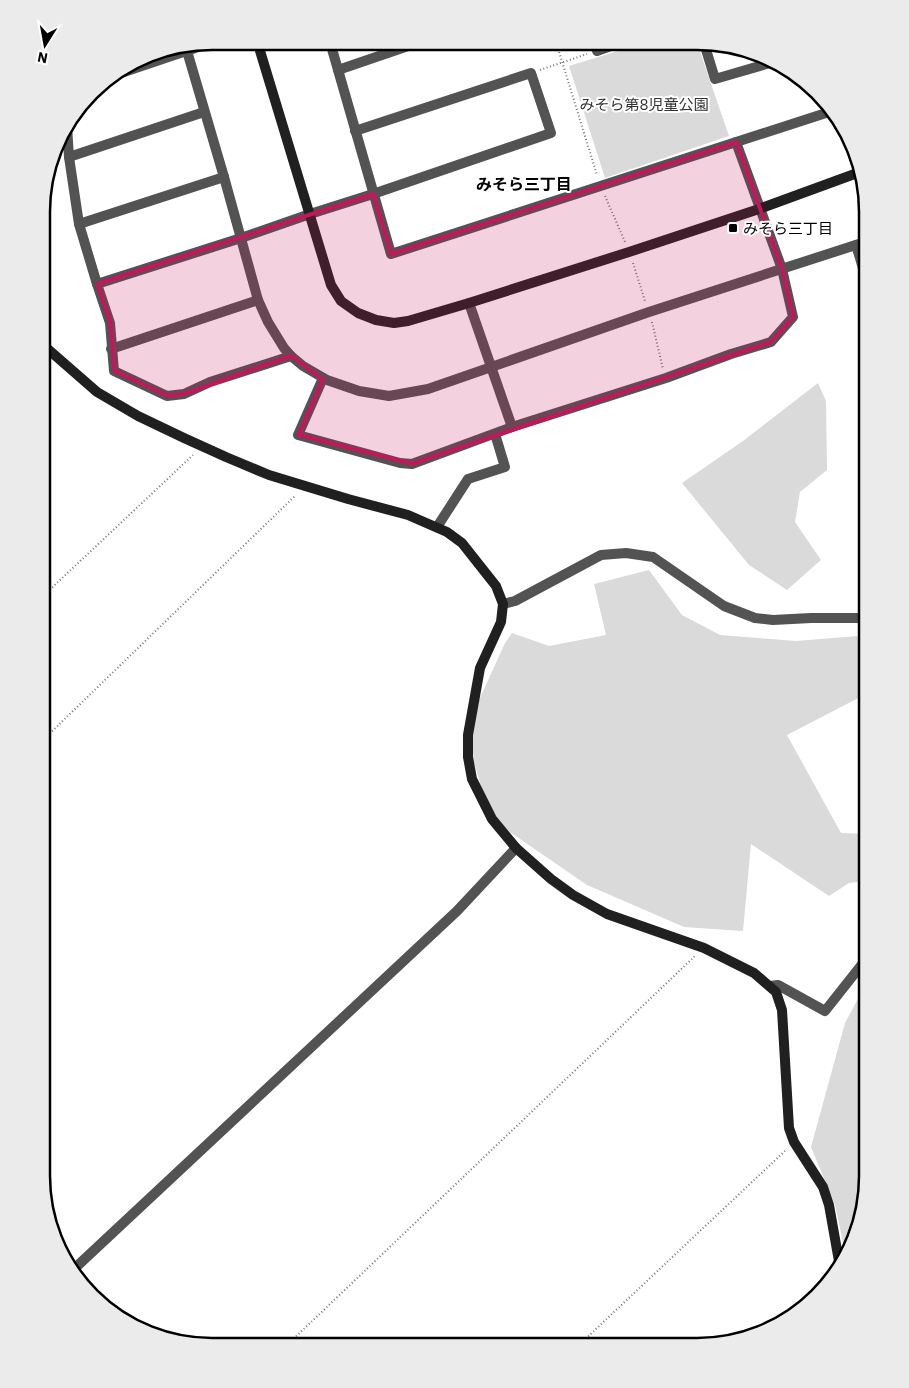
<svg xmlns="http://www.w3.org/2000/svg" width="909" height="1388" font-family="'IBM Plex Sans','Noto Sans JP',sans-serif">
  <style>
    .green { fill: #dadada }
    .lines { fill: none; stroke-linecap: round; stroke-linejoin: round }
    .path { stroke: #757575; stroke-width: 2; stroke-dasharray: 1 2.5; stroke-linecap: butt }
    .street { stroke: #535353; stroke-width: 10 }
    .secondary { stroke: #202020; stroke-width: 10 }
    .marked { fill: #c2185b; fill-opacity: 0.2; stroke: #c2185b; stroke-width: 4; stroke-linejoin: round }
    .poi-dot { fill: #000; stroke: #fff; stroke-width: 2 }
    .labels { text-anchor: middle; dominant-baseline: central; stroke-width: 4; stroke-linejoin: round; paint-order: stroke }
    .park-label { font-size: 15px; fill: #313131; stroke: #fff }
    .poi-label { font-size: 15px; fill: #000; stroke: #fff; text-anchor: start }
    .neighbourhood-label { font-size: 16px; font-weight: bold; fill: #000; stroke: #fff }
    .rim { fill: none; stroke: #000; stroke-width: 2.5 }
  </style>
  <rect width="100%" height="100%" fill="#fff"/>
  <g class="green">
    <path d="M644 43H697L729 136 605 178 569 66Z"/>
    <path d="M818 383 826 401 827 470 800 492 795 522 821 560 787 590 749 565 682 483 743 441Z"/>
    <path d="M649 570 682 615 720 635 796 641 857 636 868 662V693L787 735 841 833 868 834 867 881 849 883 829 896 751 844 743 931 684 927 587 885 504 828 484 797 474 762 472 742 479 700 505 643 512 633 549 646 606 635 594 584Z"/>
    <path d="M867 982V1188L845 1252 835 1205 811 1147 845 1023Z"/>
  </g>
  <g class="lines">
    <g class="path">
      <path d="M556 42 597 175"/>
      <path d="M540 70 587 54"/>
      <path d="M605 196 625 242"/>
      <path d="M633 263 645 301"/>
      <path d="M652 322 663 369"/>
      <path d="M42 597 193 455"/>
      <path d="M42 741 296 495"/>
      <path d="M286 1346 695 956"/>
      <path d="M578 1346 787 1149"/>
    </g>
    <g class="street">
      <path d="M330 42 391 254 826 113V108"/>
      <path d="M594 42 597 51 622 42"/>
      <path d="M704 43 715 79 770 63"/>
      <path d="M187 51 224 177 258 300 268 322 284 348 291 356 303 366 327 380 359 391 389 396 428 389 649 312 868 241"/>
      <path d="M338 70 420 42"/>
      <path d="M112 76 216 41"/>
      <path d="M67 126 69 157 79 224 97 284"/>
      <path d="M69 157 204 112"/>
      <path d="M79 224 224 177"/>
      <path d="M856 245 866 278 868 279"/>
      <path d="M469 303 512 427"/>
      <path d="M111 349 258 300"/>
      <path d="M291 356 210 382 184 394 167 396 114 371 110 323 97 284 241 238 310 214 373 194 551 133 531 73 355 131"/>
      <path d="M323 378 298 435 400 463 412 464 512 427 666 378 731 354 771 342 793 317 782 269 736 142"/>
      <path d="M437 527 468 479 505 467 495 434"/>
      <path d="M503 604 515 601 601 555 626 553 653 557 724 606 755 618 773 620 811 618H868"/>
      <path d="M770 986 778 985 825 1011 867 958"/>
      <path d="M75 1268 457 911 516 848"/>
    </g>
    <g class="secondary">
      <path d="M257 41 331 285 341 301 358 313 376 320 394 323 408 321 469 303 629 252 759 209 860 172"/>
      <path d="M42 344 97 392 138 416 184 438 226 457 269 475 348 499 408 515 447 532 462 543 496 586 503 604 501 622 480 668 468 735V757L472 779 492 819 516 848 551 879 573 895 607 914 704 948 754 973 776 992 782 1010 789 1128 794 1142 823 1187 829 1205 840 1267"/>
    </g>
  </g>
  <path class="marked" d="M736 142 782 269 793 317 771 342 412 464 298 435 322 380 291 356 184 394 167 396 114 371 110 323 97 284 373 194 391 254Z"/>
  <rect class="poi-dot" x="728" y="223" width="10" height="10" rx="2.5"/>
  <g class="labels">
    <g class="park-label">
      <text x="644" y="104">みそら第8児童公園</text>
    </g>
    <g class="poi-label">
      <text x="743" y="228">みそら三丁目</text>
    </g>
    <g class="neighbourhood-label">
      <text x="524" y="184">みそら三丁目</text>
    </g>
  </g>
  <path d="M0 0H909V1388H0ZM212 50H697A162 162 0 0 1 859 212V1176A162 162 0 0 1 697 1338H212A162 162 0 0 1 50 1176V212A162 162 0 0 1 212 50Z" fill="#ebebeb" fill-rule="evenodd"/>
  <path class="rim" d="M212 50H697A162 162 0 0 1 859 212V1176A162 162 0 0 1 697 1338H212A162 162 0 0 1 50 1176V212A162 162 0 0 1 212 50Z"/>
  <g transform="translate(45 45) rotate(191)" stroke="#ffffff" stroke-width="4" paint-order="stroke">
  <path d="M0-4L9 19L0 12L-9 19Z" fill="#000000"/>
  <text y="-8" font-size="14" font-weight="bold" text-anchor="middle" fill="#000000">N</text>
  </g>
</svg>
